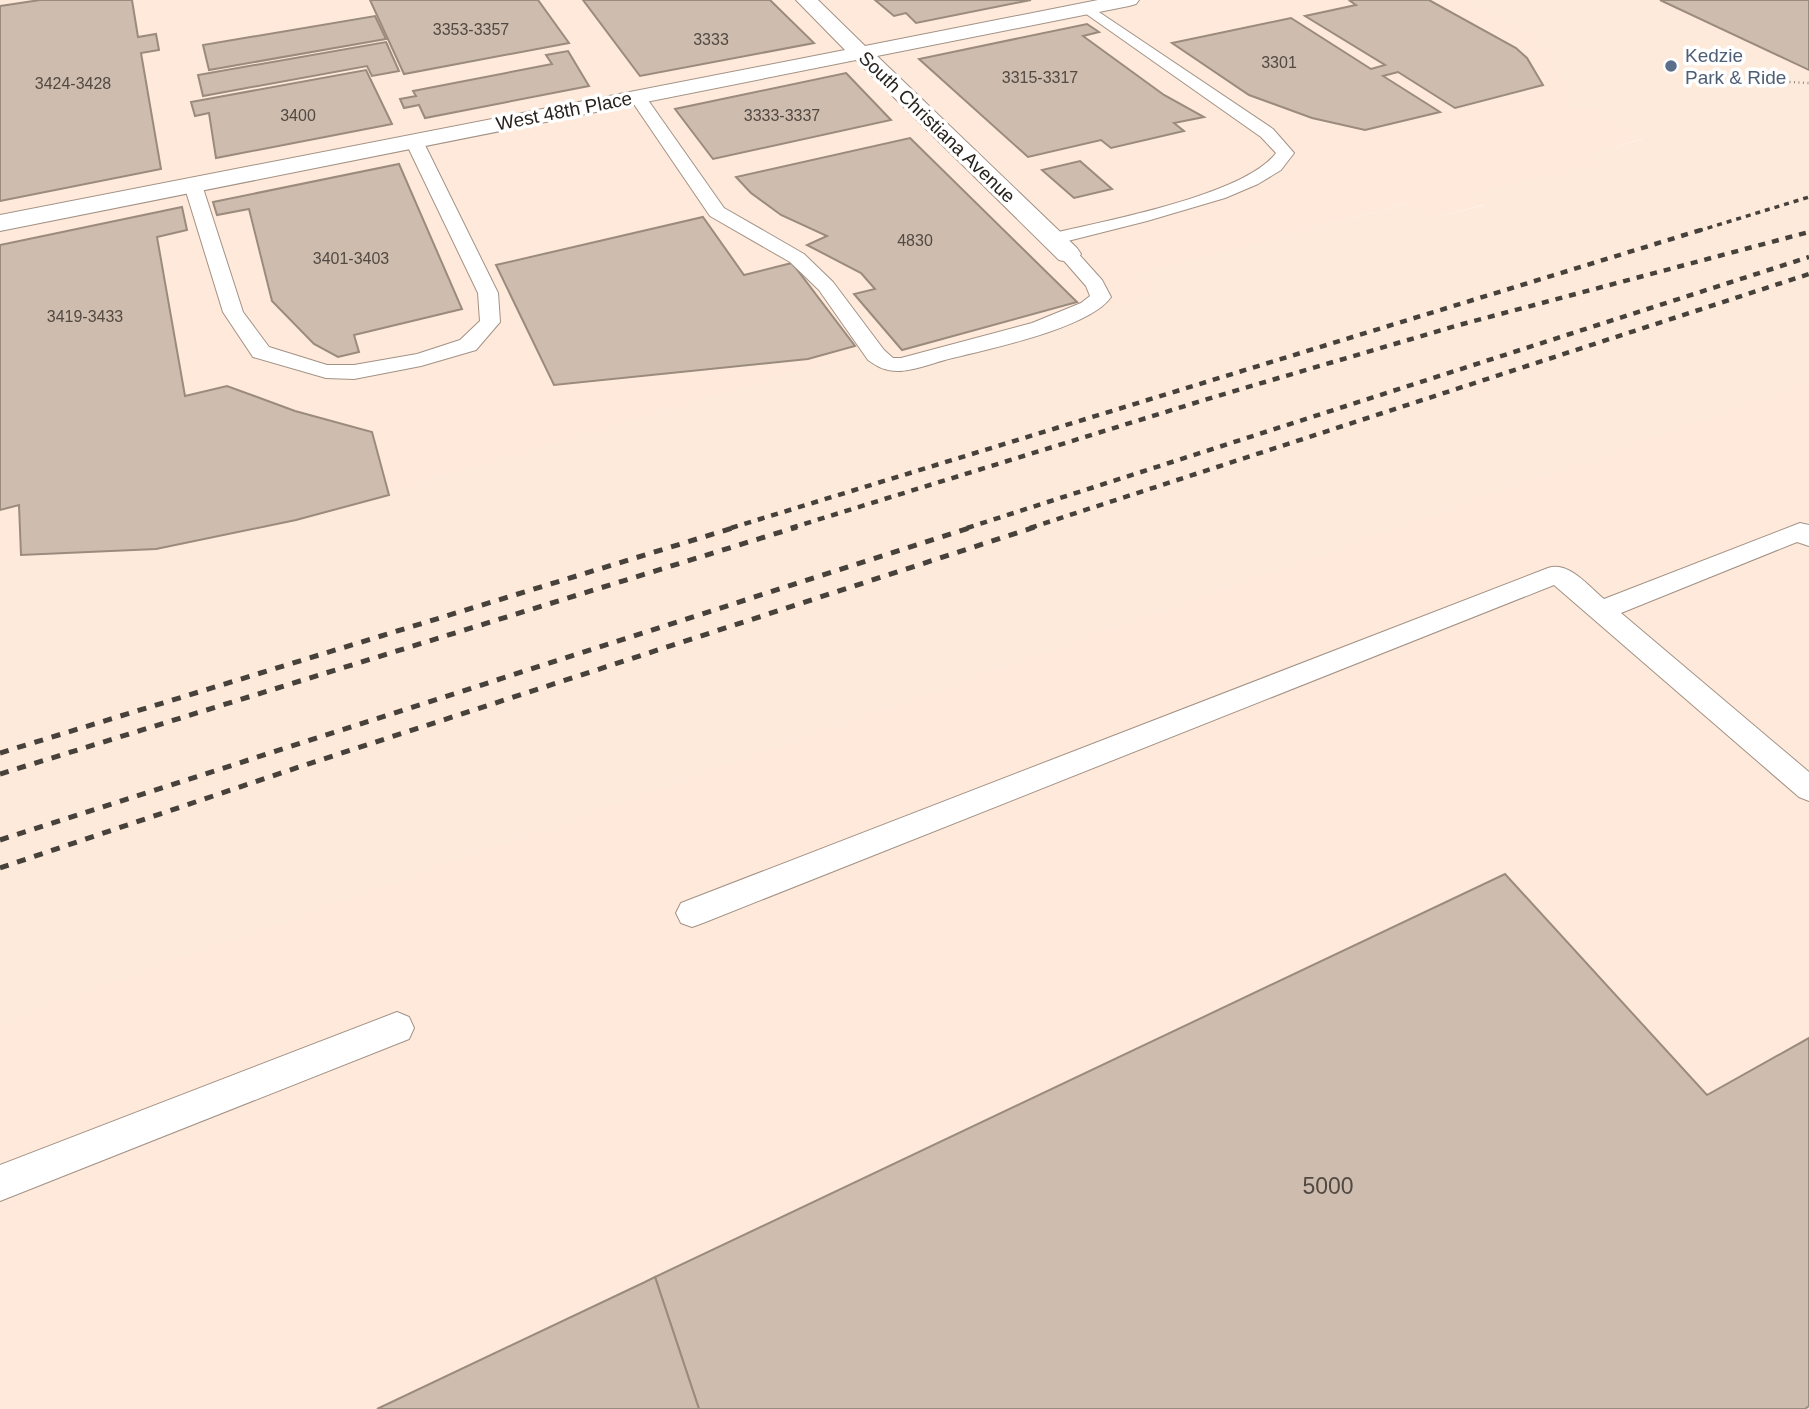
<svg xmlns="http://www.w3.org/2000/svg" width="1809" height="1409" font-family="Helvetica,sans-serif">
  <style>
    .built { fill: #fdeada }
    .industrial { fill: #fee9da }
    .building { fill: #cebdaf; stroke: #9a8b7d; stroke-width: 2 }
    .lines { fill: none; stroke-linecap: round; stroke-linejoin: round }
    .service-casing { stroke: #a29285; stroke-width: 2 }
    .minor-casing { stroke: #a29285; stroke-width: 2 }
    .path { stroke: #938d87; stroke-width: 2.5; stroke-dasharray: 1 3.5; stroke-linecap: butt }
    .service { fill: #fff; fill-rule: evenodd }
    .minor { fill: #fff; fill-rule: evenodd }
    .rail-far2 { stroke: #47413b; stroke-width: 3.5; stroke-dasharray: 5 5; stroke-linecap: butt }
    .rail-far1 { stroke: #47413b; stroke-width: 4.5; stroke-dasharray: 7 7; stroke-linecap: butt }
    .rail { stroke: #47413b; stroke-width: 5; stroke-dasharray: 9 9; stroke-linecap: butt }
    .service-dot { fill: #5c6f8a; stroke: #fff; stroke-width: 2.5 }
    .labels { text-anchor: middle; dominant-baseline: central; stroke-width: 7; stroke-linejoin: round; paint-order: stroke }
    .far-number-label { font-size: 16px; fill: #524942 }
    .far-service-label { font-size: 19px; fill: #4e5e75; stroke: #fff; text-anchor: start }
    .far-street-label { font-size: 19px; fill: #28221d; stroke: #fff }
    .near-number-label { font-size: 23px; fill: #524942 }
  </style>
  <rect width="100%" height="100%" fill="#fdf6f0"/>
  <path class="built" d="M1476 0H1646L1802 74 1809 72V381L0 1021V565L21 555 156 549 296 520 862 353 955 358 1077 323 1157 293 1137 275 1410 203 1433 218 1485 205 1471 195 1601 164 1586 155 1643 139 1595 107 1577 111 1563 103 1564 86 1509 20Z"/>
  <g class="industrial">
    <path d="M0 0H1476L1509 20 1534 39 1552 59 1564 86 1563 103 1577 110 1595 107 1644 138 1587 155 1602 164 1471 195 1486 204 1433 218 1409 203 1138 275 1158 293 1077 323 955 358 891 375 862 353 296 520 156 549 21 555 0 565Z"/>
    <path d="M1646 0H1809V72L1802 74Z"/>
    <path d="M1809 381V1409H0V1021Z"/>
  </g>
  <g class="building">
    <path d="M40 0H132L138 37 156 34 159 50 141 53 161 169 0 201V6Z"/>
    <path d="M370 0H538L569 43 404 74Z"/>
    <path d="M583 0H770L814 43 640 76Z"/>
    <path d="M875 0H1031L916 23 906 13 894 16Z"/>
    <path d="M1429 0 1516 48 1527 58 1543 85 1455 108 1398 72 1383 76 1440 112 1365 130 1312 118 1249 95 1172 43 1291 18 1371 69 1385 65 1305 16 1356 5 1350 1 1354 0Z"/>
    <path d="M1660 0H1809V70Z"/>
    <path d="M375 16 386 39 209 70 203 45Z"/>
    <path d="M1087 24 1099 32 1083 36 1164 95 1204 117 1174 123 1184 131 1111 148 1101 140 1028 157 919 59Z"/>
    <path d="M386 42 399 71 372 76 367 66 203 96 198 75Z"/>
    <path d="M568 51 589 86 425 118 419 105 404 108 400 99 416 96 413 91 552 64 546 55Z"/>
    <path d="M366 70 392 124 216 158 209 113 195 116 191 102Z"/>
    <path d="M846 73 891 120 713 159 675 109Z"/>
    <path d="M910 138 1077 302 902 350 854 294 875 289 861 273 807 245 827 236 781 215 751 193 736 177Z"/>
    <path d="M1080 161 1112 189 1074 198 1042 170Z"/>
    <path d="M399 164 462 309 354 335 359 352 338 357 314 344 272 301 249 209 217 215 213 202Z"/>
    <path d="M182 207 187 230 157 237 185 396 227 386 295 411 372 432 389 495 296 520 156 549 21 555 19 505 0 510V245Z"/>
    <path d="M703 217 744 275 792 263 855 346 808 359 554 385 496 265Z"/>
    <path d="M1505 874 1707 1095 1809 1038V1406L1805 1409H699L655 1277Z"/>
    <path d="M655 1277 699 1409H377L645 1282Z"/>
  </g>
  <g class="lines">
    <g class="service-casing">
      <g id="service">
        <path d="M1087 4 1273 129 1294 153 1281 170 1258 184 1225 198 1147 221 1052 245 1045 243 1042 239 1045 235C1099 222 1244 196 1276 153L1261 137 1082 11 1080 8 1082 5Z"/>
        <path d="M637 92 643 93 724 208 804 254 833 282 884 350 893 358H901L1032 323 1081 303 1090 296 1086 286 1058 254 1061 250H1075L1102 280 1111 297C1089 329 984 350 945 360 930 364 913 371 898 371 885 371 878 367 868 360L819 290 790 262 710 216 629 97Z"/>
        <path d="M414 136 423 141 498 293 500 322 476 350 421 366 354 379 326 378 253 357 223 312 184 185 187 181 193 180 202 185 243 312 269 347 327 365H354L417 354 460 340 480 321 478 293 405 141Z"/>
        <path d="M1800 523 1809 525V546L1797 542 1621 613 1809 772V801L1799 797 1554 585 703 923 692 927 681 923 676 913 681 903 1548 568C1569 561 1588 586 1604 599Z"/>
        <path d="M397 1012 409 1017 414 1028 409 1039 0 1201V1165Z"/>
      </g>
    </g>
    <g class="minor-casing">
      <path id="minor" d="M796 0H818L865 46 1098 0H1139L1136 4 1129 6 877 56 1077 248 1081 254 1077 260 1068 262 1059 260 856 60 0 231V215L845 50Z"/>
    </g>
    <path class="path" d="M1767 81 1809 83"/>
    <use href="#service" class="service"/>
    <use href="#minor" class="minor"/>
    <path class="rail-far2" d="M1698 231 1809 197"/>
    <g class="rail-far1">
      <path d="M731 528 1704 229"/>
      <path d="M791 528 1214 397 1459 325 1809 232"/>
      <path d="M967 528 1809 257"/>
      <path d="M1030 528 1809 274"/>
    </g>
    <g class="rail">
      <path d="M0 753 736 527"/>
      <path d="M0 774 797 527"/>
      <path d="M0 840 972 527"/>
      <path d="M0 868 299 767 1035 527"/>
    </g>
  </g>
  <circle class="service-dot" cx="1671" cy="66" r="7"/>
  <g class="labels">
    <g class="far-number-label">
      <text x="471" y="29">3353-3357</text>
      <text x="711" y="39">3333</text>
      <text x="1279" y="62">3301</text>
      <text x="1040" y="77">3315-3317</text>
      <text x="73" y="83">3424-3428</text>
      <text x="298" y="115">3400</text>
      <text x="782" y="115">3333-3337</text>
      <text x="915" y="240">4830</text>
      <text x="351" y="258">3401-3403</text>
      <text x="85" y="316">3419-3433</text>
    </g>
    <g class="far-service-label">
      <text x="1685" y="55">Kedzie<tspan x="1685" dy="22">Park &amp; Ride</tspan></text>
    </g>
    <g class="far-street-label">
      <text transform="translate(564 111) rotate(-11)">West 48th Place</text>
      <text transform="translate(937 127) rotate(44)">South Christiana Avenue</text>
    </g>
    <g class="near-number-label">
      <text x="1328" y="1186">5000</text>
    </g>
  </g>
</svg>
